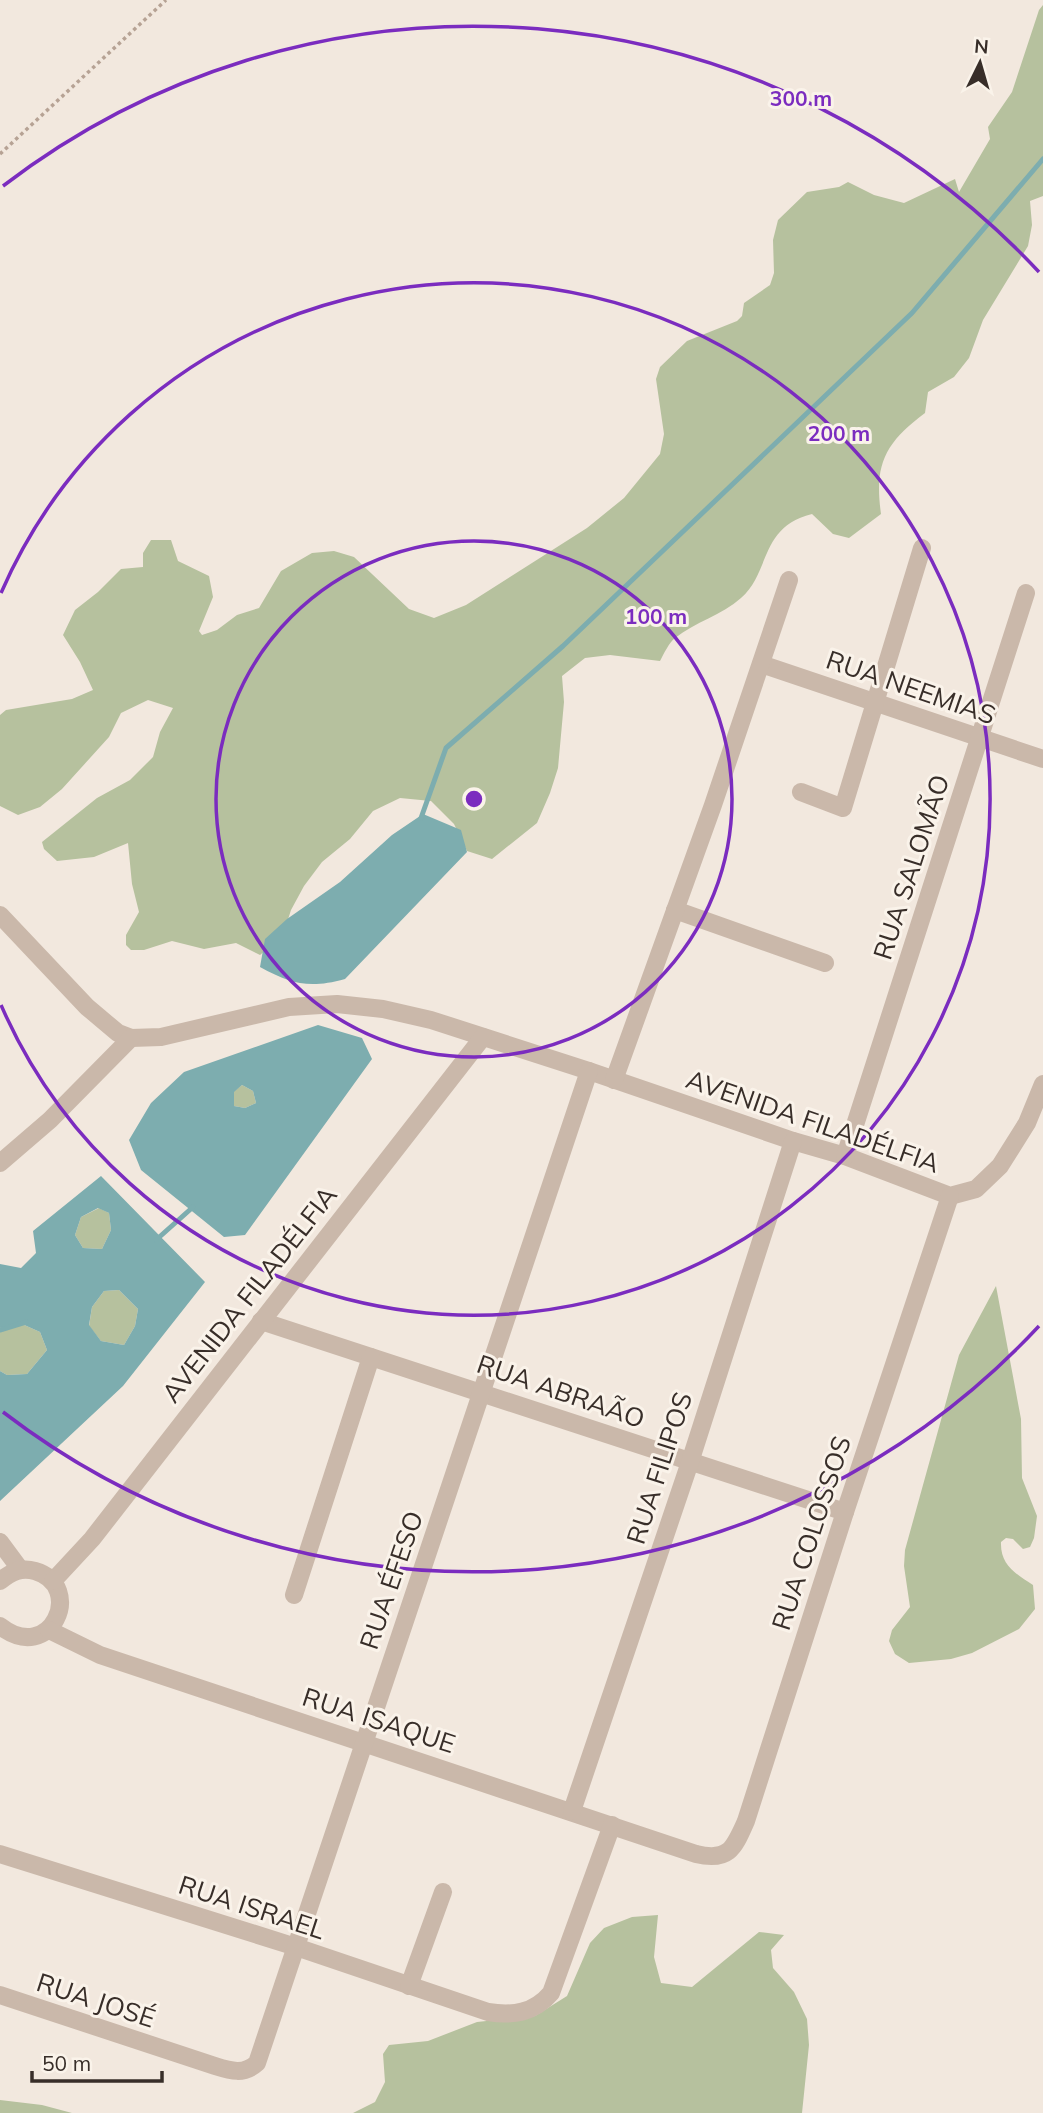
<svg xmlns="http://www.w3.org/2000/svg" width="1043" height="2113" font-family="Mulish,sans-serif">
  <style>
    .green { fill: #b6c19e }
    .water { fill: #7dadaf; fill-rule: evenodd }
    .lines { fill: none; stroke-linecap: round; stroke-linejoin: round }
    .stream { stroke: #7dadaf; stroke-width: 5 }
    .path { stroke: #b6a294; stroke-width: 3.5; stroke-dasharray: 3.5 3.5; stroke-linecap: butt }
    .street { stroke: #cab8aa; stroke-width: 18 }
    .ring { fill: none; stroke: #7b2cbf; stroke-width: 3.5 }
    .labels { text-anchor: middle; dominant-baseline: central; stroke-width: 6; stroke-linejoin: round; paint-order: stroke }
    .street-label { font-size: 26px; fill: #382e29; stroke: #faf3ea }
    .centre { fill: #7b2cbf; stroke: #faf3ea; stroke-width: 3.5 }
    .ring-label { font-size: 21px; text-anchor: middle; font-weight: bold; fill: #7b2cbf; stroke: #faf3ea; stroke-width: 6; stroke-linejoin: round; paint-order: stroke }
  </style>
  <rect width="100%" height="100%" fill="#f2e8de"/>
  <g class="green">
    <path d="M1043 5V196L1030 201 1032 225 1028 246 983 320 969 358 954 377 928 392 925 413C885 443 874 464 881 514L849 538 833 534 812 514C759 527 771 572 741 598 722 615 695 622 675 638 669 643 664 653 660 661L610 655 585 658 562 676 564 702 558 768 550 793 537 823 492 859 467 851 454 824 431 801 400 798 373 811 350 839 322 862 304 886 291 910 283 935 260 955 236 943 204 949 172 941 144 950H131L126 945V935L139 912 132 884 128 843 94 857 57 861 44 849 42 842 97 798 130 780 153 757 160 732 173 708 148 700 121 713 109 737 62 789 40 807 18 815 0 806V715L6 710 72 699 93 690 80 662 63 635 75 610 98 592 121 569 143 567V553L151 540H171L178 561 209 576 213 597 199 631 202 635 217 630 237 615 259 608 281 571 312 553 334 551 354 557 409 609 434 618 466 605 587 528 624 498 660 454 664 434 656 379 660 367 687 341 737 321 742 316 744 303 770 285 774 273 773 240 778 220 807 192 839 187 848 182 874 195 904 203 955 179 959 192 990 139 988 127 1012 92 1039 10Z"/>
    <path d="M242 1085 253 1091 256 1103 245 1108 234 1106 233 1092Z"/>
    <path d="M99 1208 109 1213 111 1230 102 1249 83 1248 75 1235 81 1217Z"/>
    <path d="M996 1286 1021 1419 1022 1478 1037 1516 1034 1538 1030 1547 1023 1549 1013 1539 1006 1538 1001 1542C1000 1565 1016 1574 1033 1585L1035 1609 1019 1629 972 1653 951 1659 909 1663 895 1654 889 1641 892 1630 910 1607 904 1566 905 1550 959 1355Z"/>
    <path d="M119 1290 138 1309 135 1326 124 1345 101 1341 89 1326 92 1307 104 1291Z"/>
    <path d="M22 1324 40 1332 47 1350 27 1374 7 1375 0 1371V1328Z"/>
    <path d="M658 1915 654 1957 661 1983 692 1987 759 1932 784 1935 771 1950 773 1968 794 1992 807 2019 809 2045 802 2113H353L375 2102 385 2082 383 2054 389 2045 428 2041 477 2022 535 2016 567 1996 590 1943 604 1928 632 1917Z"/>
    <path d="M0 2100 42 2105 72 2113H0Z"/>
  </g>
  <g class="water">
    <path d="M423 814 461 830 467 852 345 979C309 989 291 984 260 967L265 939 287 919 340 882 392 835Z"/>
    <path d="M318 1025 362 1038 372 1059 245 1235 224 1237 141 1170 129 1140 151 1103 184 1072ZM242 1085 253 1091 256 1103 245 1108 234 1106V1092Z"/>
    <path d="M101 1176 205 1282 123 1386 0 1501V1371L7 1375 27 1374 47 1350 40 1332 22 1324 0 1328V1264L21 1268 36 1253 33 1231ZM98 1208 109 1213 111 1230 102 1249 83 1248 75 1235 81 1217ZM119 1290 138 1309 135 1326 124 1345 101 1341 89 1325 92 1307 104 1291Z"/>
  </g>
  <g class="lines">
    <g class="stream">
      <path d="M421 818 446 748 563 646 912 313 1043 159"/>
      <path d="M156 1240 193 1207"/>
      <path d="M0 1330 26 1322"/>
    </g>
    <path class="path" d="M0 154 166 0"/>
    <g class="street">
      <path d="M761 664 1043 759"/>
      <path d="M801 792 843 808 922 548"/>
      <path d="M675 910 825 963"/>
      <path d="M0 915 87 1007 118 1033 131 1038 161 1037 289 1007 337 1004 383 1009 431 1020 589 1071 793 1141 845 1156 950 1196 976 1189 1000 1166 1027 1123 1043 1084"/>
      <path d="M614 1080 713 805 789 580"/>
      <path d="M845 1156 1026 593"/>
      <path d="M0 1163 50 1120 131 1038"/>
      <path d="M261 1321 845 1512"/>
      <path d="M0 1542 20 1569"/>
      <path d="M0 1581C11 1572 21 1567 35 1571 86 1586 51 1666 0 1626"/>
      <path d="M53 1581 92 1539 483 1037"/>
      <path d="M294 1595 371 1357"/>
      <path d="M49 1630 100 1655 696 1854C729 1862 734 1848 746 1821L845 1512 950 1196"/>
      <path d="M572 1811 690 1462 793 1141"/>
      <path d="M0 1854 296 1947 488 2012C513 2016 534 2013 551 1993L612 1825"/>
      <path d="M409 1986 443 1892"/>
      <path d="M0 1995 215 2066C231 2071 244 2075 257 2063L589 1071"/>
    </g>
  </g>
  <g class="ring">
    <circle cx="474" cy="799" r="258"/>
    <path d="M1 593A516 516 0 1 1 1 1005"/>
    <path d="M1039 1326A773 773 0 0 1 3 1412M3 186A773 773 0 0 1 1039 272"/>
  </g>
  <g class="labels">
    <g class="street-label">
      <text transform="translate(911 687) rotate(19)">RUA NEEMIAS</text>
      <text transform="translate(911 867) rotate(-72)">RUA SALOMÃO</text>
      <text transform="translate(813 1121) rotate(19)">AVENIDA FILADÉLFIA</text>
      <text transform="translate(249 1294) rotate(-52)">AVENIDA FILADÉLFIA</text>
      <text transform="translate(561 1391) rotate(19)">RUA ABRAÃO</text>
      <text transform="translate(659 1468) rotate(-72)">RUA FILIPOS</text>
      <text transform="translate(811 1533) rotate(-72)">RUA COLOSSOS</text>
      <text transform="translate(391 1580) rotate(-71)">RUA ÉFESO</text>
      <text transform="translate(379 1720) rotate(18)">RUA ISAQUE</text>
      <text transform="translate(252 1907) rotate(18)">RUA ISRAEL</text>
      <text transform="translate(96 2000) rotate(18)">RUA JOSÉ</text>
    </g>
  </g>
  <circle cx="474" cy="799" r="10" class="centre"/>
  <g class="ring-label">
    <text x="801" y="106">300 m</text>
    <text x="839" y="441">200 m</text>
    <text x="656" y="624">100 m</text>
  </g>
  <g transform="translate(980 63) rotate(5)" stroke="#faf3ea" stroke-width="5" paint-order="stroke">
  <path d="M0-5L12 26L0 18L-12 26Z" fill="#382e29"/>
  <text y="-10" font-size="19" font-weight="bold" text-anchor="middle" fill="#382e29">N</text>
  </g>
  <path d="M32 2071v10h130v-10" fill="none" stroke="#382e29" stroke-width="3.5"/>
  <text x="42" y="2071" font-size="21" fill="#382e29" stroke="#faf3ea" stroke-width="5" paint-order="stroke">50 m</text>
</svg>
